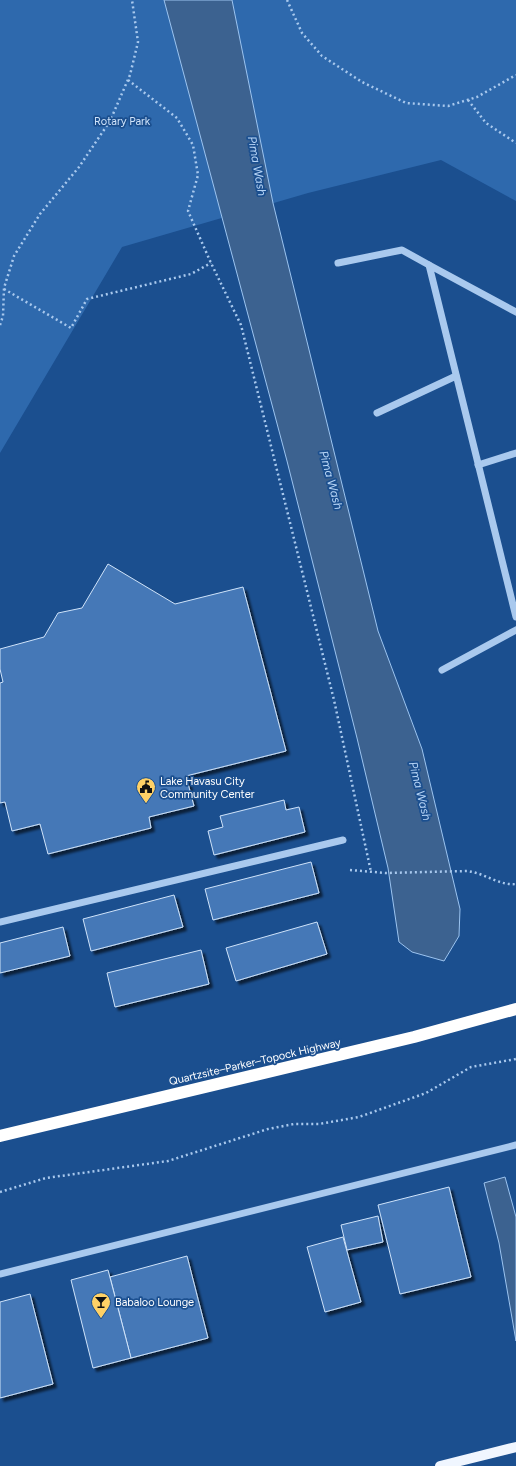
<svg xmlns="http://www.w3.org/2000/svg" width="516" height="1466" font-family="Figtree,sans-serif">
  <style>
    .green { fill: #2e69ad }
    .water { fill: #3c6290; stroke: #9cc4f0 }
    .building { fill: #4478b7; stroke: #cfe3fa; filter: url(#shadow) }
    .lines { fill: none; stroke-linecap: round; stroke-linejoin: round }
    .path { stroke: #a9c9ee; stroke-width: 2.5; stroke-dasharray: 2 3; stroke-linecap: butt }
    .minor { stroke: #a9c9ee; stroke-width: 7 }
    .major { stroke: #f0f6ff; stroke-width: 10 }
    .highway { stroke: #fff; stroke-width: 12 }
    .labels { text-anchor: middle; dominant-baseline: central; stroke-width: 3.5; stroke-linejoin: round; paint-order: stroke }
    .park-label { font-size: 11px; fill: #cfe3fa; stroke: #1b4f8f }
    .poi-label { font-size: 11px; fill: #fff; stroke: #1b4f8f; text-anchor: start }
    .street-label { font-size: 11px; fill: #fff; stroke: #1b4f8f }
    .water-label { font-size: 12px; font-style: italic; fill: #b5d3f5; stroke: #1b4f8f }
  </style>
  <defs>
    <filter id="shadow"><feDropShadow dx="3.5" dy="3.5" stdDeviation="1" flood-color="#0009"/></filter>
  </defs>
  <rect width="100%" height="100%" fill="#1b4f8f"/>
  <path class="green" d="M0 0H516V201L441 160 308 193 122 247 0 453Z"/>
  <g class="water">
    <path d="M164 0H232L273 203 378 631 422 749 460 909 459 936 444 961 412 952 399 942 388 868 357 738 287 461Z"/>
    <path d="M505 1177 516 1217V1341L499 1243 484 1183Z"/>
  </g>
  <g class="building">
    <path d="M108 564 175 604 243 587 286 751 186 776 194 806 149 817 151 828 48 854 40 824 12 831 5 802 0 803V683L3 682 0 669V649L44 637 58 613 82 608Z"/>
    <path d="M284 800 286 810 299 807 305 832 214 855 208 831 223 827 220 816Z"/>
    <path d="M311 862 319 893 213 920 205 889Z"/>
    <path d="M174 895 183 927 91 951 83 919Z"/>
    <path d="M317 922 327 954 236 981 226 948Z"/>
    <path d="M63 927 70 956 0 973V943Z"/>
    <path d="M201 950 209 984 115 1007 107 973Z"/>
    <path d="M449 1187 471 1277 400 1294 378 1205Z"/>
    <path d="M378 1216 383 1242 347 1250 341 1225Z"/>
    <path d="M343 1237 361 1302 325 1312 307 1247Z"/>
    <path d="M187 1256 208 1338 131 1358 110 1277Z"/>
    <path d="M108 1270 131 1358 93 1368 71 1280Z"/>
    <path d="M30 1294 53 1384 0 1398V1302Z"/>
  </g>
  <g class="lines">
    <g class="path">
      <path d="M287 0 302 33 322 56 362 82 406 103 448 106 477 97 516 75"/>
      <path d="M128 80 177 118 193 145 198 175 188 211 211 263 241 325 334 700 371 872"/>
      <path d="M468 100 486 123 516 143"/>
      <path d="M4 289 71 328 87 299 191 274 211 263"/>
      <path d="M0 325 3 316 4 288 14 256 40 214 79 167 110 121 130 75 138 42 132 0"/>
      <path d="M350 870 386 873 467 871C485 873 499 886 516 884"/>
      <path d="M0 1192 46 1178 168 1161 268 1129 294 1124H319L359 1117 426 1093 471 1067 516 1059"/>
    </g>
    <g class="minor">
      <path d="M338 263 402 250 429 265"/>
      <path d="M516 312 429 265 516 617"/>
      <path d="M377 413 456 376"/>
      <path d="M478 465 516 453"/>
      <path d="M442 670 516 630"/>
      <path d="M0 922 343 840"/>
      <path d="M0 1274 516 1145"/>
    </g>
    <path class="major" d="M440 1466 516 1447"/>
    <path class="highway" d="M0 1136 414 1037 516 1009"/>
  </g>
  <defs>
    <g id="civic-pin" transform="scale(1)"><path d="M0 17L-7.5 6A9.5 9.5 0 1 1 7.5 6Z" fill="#ffd166" stroke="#1b4f8f"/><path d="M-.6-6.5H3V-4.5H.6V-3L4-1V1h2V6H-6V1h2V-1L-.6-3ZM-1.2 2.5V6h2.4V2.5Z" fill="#111"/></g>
    <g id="bar-pin" transform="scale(1)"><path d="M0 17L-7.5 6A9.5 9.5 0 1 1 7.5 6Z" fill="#ffd166" stroke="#1b4f8f"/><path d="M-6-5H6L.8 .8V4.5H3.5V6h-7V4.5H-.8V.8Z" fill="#111"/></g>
  </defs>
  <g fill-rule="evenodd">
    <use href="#civic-pin" x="146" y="787"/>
    <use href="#bar-pin" x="101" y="1302"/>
  </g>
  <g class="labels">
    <g class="park-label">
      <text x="122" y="121">Rotary Park</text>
    </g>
    <g class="poi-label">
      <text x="160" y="781">Lake Havasu City<tspan x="160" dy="13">Community Center</tspan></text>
      <text x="115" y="1302">Babaloo Lounge</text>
    </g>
    <g class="street-label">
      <text transform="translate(255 1062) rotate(-13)">Quartzsite–Parker–Topock Highway</text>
    </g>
    <g class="water-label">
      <text transform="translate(257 166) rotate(80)">Pima Wash</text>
      <text transform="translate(331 480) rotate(75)">Pima Wash</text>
      <text transform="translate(420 791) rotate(76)">Pima Wash</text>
    </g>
  </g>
</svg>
